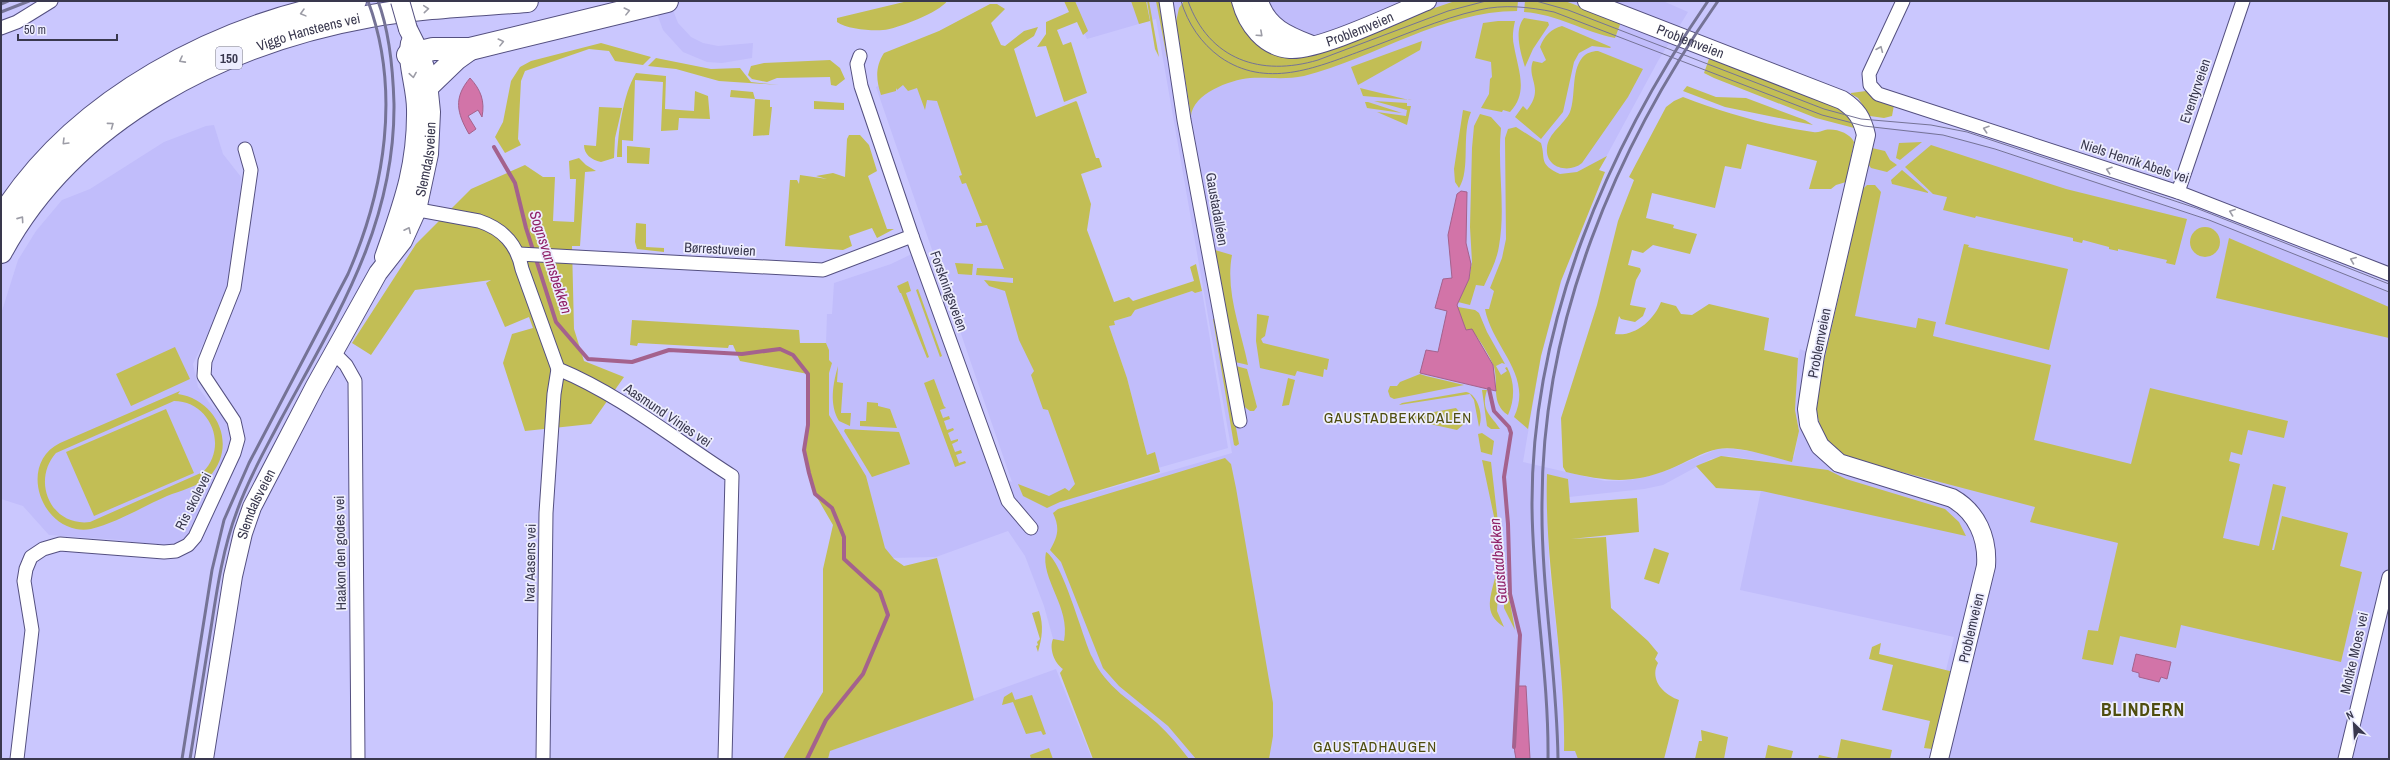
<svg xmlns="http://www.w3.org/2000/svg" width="2390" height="760" font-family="'Archivo Narrow',sans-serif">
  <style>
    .built { fill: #c1bdfb }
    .green { fill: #c2be55; fill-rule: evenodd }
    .water { fill: #d274a8; stroke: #a4628d }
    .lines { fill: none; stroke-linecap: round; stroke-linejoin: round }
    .stream { stroke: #a4628d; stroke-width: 4 }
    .street-casing { stroke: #545080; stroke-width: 15 }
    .secondary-casing { stroke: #545080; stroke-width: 20 }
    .highway-casing { stroke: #545080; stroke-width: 24 }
    .street { stroke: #fff; stroke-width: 13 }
    .secondary { stroke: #fff; stroke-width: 18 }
    .highway { stroke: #fff; stroke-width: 22 }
    .tram { stroke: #757396; stroke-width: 1 }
    .rail { stroke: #757396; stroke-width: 3 }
    .secondary-bridge-casing { stroke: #545080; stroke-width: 20; stroke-linecap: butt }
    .secondary-bridge { stroke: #fff; stroke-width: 18 }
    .oneway { stroke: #9c9ca6 }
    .labels { text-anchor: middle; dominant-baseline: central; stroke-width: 3.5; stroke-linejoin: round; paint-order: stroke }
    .shield { fill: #ededfe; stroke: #6f6e83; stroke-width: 1 }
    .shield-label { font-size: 13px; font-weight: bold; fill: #39384e }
    .street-label { font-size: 14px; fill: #39384e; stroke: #ededfe }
    .water-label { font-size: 15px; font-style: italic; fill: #902067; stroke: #ededfe }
    .neighbourhood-label { font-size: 15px; letter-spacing: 1px; fill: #4f4d0e; stroke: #ededfe }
    .district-label { font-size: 18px; font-weight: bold; letter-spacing: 1px; fill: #4f4d0e; stroke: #ededfe }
  </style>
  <rect width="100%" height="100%" fill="#cac7fe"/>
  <g class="built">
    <path d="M1069 1H1663L1688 12 1658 61 1599 170 1562 279 1541 356 1523 462 1605 481H1622L1642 478 1668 470 1717 449H1734L1794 457 1799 431 1795 410 1798 358 1800 349 1815 355 1864 126 1929 132 1976 143 2209 220 2389 292V759H1933L1954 672 1946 670 1954 637 1740 590 1767 462 1729 456 1711 459 1663 485 1644 489 1569 497 1568 479 1547 475 1549 564 1563 689 1564 751H1575L1579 759H1095L1060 664 1044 606 1025 556 1008 531 936 557 844 559 832 508 815 494 804 450 808 425 807 354 829 350 826 343 827 314H832L834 283 891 264 918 251 999 476 1012 482 876 87 903 76 947 96 1090 494 1232 453 1156 19 1087 39Z"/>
    <path d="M671 5 678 23 691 37 703 43 718 46 753 43 752 58 722 63 707 62 683 52 663 30 656 11Z"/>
    <path d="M214 125 223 154 241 177 239 227 231 279 217 315 193 364 198 387 213 408 227 420 232 434 227 453 189 534 179 543 163 546 120 540 49 535 23 506 1 499V314L18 260 36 231 62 200 90 189 164 142 206 126Z"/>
    <path d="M1192 291 1195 293 1202 291 1228 448 1158 468 1155 452 1147 455 1127 378 1109 326 1115 325 1114 321 1131 316 1135 310Z"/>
    <path d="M1056 669 1092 759H828L830 751Z"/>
  </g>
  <g class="green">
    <path d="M908 1H947C940 12 897 29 883 30 871 31 846 29 837 22V18Z"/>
    <path d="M1064 1H1075L1088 31 1083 35 1077 22 1057 30 1063 45 1071 42 1087 93 1064 102 1046 46 1037 47 1046 34V22L1069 12Z"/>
    <path d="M1131 1H1146L1150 21 1139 24Z"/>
    <path d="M1147 1H1149L1159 57 1155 49Z"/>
    <path d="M1156 1H1159L1169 57 1167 58Z"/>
    <path d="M1184 1H1233L1270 48 1417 14 1455 1H1518L1517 11C1442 11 1375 58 1304 76 1285 80 1268 77 1250 78 1229 80 1193 94 1191 116L1176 22 1179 8Z"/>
    <path d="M1525 1H1565L1621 22 1615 38C1584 32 1557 14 1524 12Z"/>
    <path d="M990 4H997L1005 9 991 23 1001 45 1005 46 1024 31 1038 27 1034 36 1014 49 1036 117 1076 101 1077 102 1096 158H1099L1102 167 1081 174 1091 204 1087 230 1114 302 1129 297 1133 301 1194 281 1190 267 1196 264 1202 291 1195 293 1192 291 1135 310 1131 316 1114 321 1115 325 1109 326 1127 378 1147 455 1155 452 1160 472 1060 502 1047 508 1023 496 1018 484 1049 496 1065 488 1069 491 1075 484 1048 410 1043 409 1031 375 1034 371 1019 340 1005 291 989 286 984 280 1013 283V278L976 275 977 268 1004 269 987 225 976 227V223H982L966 183 962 184 959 176 962 175 937 101 927 100 925 110 917 88 908 91 903 85 897 90 896 88V91L881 95C876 80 875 67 884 53L939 31Z"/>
    <path d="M1524 18 1548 22 1549 25 1533 49 1525 67C1520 51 1514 30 1524 18Z"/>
    <path d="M1498 21H1515C1513 30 1512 38 1514 46 1518 70 1529 92 1510 112L1503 110 1502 112 1481 108 1489 94 1490 79 1492 77 1491 62 1475 58 1483 23Z"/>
    <path d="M1562 26 1611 47 1610 48 1592 46 1579 53 1574 62 1563 112 1541 139 1515 117 1523 106 1527 110C1545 88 1526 78 1533 61L1542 63 1546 60 1540 47C1544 36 1551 29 1562 26Z"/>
    <path d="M1422 41 1420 50 1358 85 1351 67Z"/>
    <path d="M601 43 651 57 643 65 615 61 609 51 589 49 525 71 521 81 518 139 521 145 505 153 495 137 503 122 511 81 520 67 531 61Z"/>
    <path d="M1598 51 1643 69 1628 97 1582 163C1569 174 1545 168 1547 148 1548 133 1564 125 1570 112 1576 96 1571 72 1582 58 1586 53 1592 51 1598 51Z"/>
    <path d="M1710 56 1843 110 1858 129 1816 118 1714 78 1704 73Z"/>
    <path d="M656 58 711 69 740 68 751 82 779 85 719 81 676 69 648 66Z"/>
    <path d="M830 60 840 68 845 79 836 86 831 85 830 77 777 78 767 82 752 79 748 75 751 66 764 63Z"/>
    <path d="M636 73 666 76 665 109 694 111 695 91 708 96 710 119 679 118 678 130 661 131 663 82 635 80 633 141 622 140V157H617C618 133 623 94 636 73Z"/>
    <path d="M1687 86 1716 97 1746 98 1805 120 1813 125 1725 107 1683 91Z"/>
    <path d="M1360 88 1409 100H1412L1363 96Z"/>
    <path d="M731 90 753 92 755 99 730 97Z"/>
    <path d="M1866 91 1894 105 1892 116 1884 118 1870 116 1858 98 1851 94V93Z"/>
    <path d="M1683 97C1725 113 1769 126 1813 132 1818 133 1821 131 1825 130 1835 128 1850 133 1854 142L1846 182 1836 185 1831 189H1809L1817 161 1747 144 1741 169 1725 166 1715 208 1652 193 1646 218 1674 225 1673 228 1697 234 1690 254 1653 245 1643 253 1632 250 1628 265 1640 268 1641 271 1636 280 1630 305 1646 308 1643 316 1635 322 1621 319 1619 316 1615 334C1635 337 1654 320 1661 302L1676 306 1681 314 1692 315 1709 304 1769 318 1764 350 1798 358 1795 410 1799 431 1792 462C1772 457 1738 445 1718 449 1702 452 1685 463 1670 469 1630 485 1606 481 1566 472L1563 467 1561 418 1597 305 1618 221 1634 180 1629 177 1666 107 1674 101Z"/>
    <path d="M755 99 770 100V107H772L769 135 753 136Z"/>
    <path d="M814 101 844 103V110L814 109Z"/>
    <path d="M1374 101 1407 103V106H1411L1407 125 1377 112 1406 116 1407 110Z"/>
    <path d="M1365 102H1368L1402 113 1367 108Z"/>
    <path d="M599 107 622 108 615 138 614 158 601 162C591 160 584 154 584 145L596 146Z"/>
    <path d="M1463 110 1471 112C1461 135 1471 169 1459 188L1455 182 1454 169Z"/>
    <path d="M1480 114 1491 117 1501 128C1497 167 1506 207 1499 246 1497 260 1490 273 1484 286L1476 285 1470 305 1458 302 1469 279 1472 262 1470 227 1472 148 1474 126Z"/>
    <path d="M1516 127 1541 143C1546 159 1538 164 1560 174L1577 172 1607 156 1599 170 1605 172 1561 281 1541 356 1528 429 1514 417C1534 376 1492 347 1485 309H1489L1494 291 1490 288 1502 258 1506 239 1505 138 1508 129Z"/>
    <path d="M849 135H860L869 145 877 171 868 176 887 229H894L877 238 872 228 849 236 852 246 843 250 785 246 790 180H797L799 184 800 175 827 179 816 176 833 173 845 177 847 139Z"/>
    <path d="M1922 142 1900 160 1896 158 1899 143Z"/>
    <path d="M1931 145 2066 189 2187 219 2175 265 2166 263 2167 260 2118 249V251L2109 249V247L2083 240 2082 243 2073 241V238L1976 216 1975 218 1943 210 1947 197 1933 194 1905 167Z"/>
    <path d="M627 146 650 148 649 164 627 163Z"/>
    <path d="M1872 148 1885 151 1890 160 1897 165 1887 172 1871 168 1868 164Z"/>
    <path d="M579 158 586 165 596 171 585 172 580 246H572L574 329 584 361 624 377 591 424 525 431 503 363 512 334 533 328 529 317 505 327 486 283 491 280 415 290 371 355 352 343 416 244 471 189 525 165 543 177H555L553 221 574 222 576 179H570L569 161Z"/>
    <path d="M1902 170 1928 192V193L1892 184 1891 180Z"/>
    <path d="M1867 185H1875L1881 192 1855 316 1916 328 1918 318 1936 322 1933 336 2051 365 2034 440 2131 464 2150 388 2288 421 2284 438 2248 430 2242 455 2231 452 2229 461 2240 464 2223 538 2259 546 2273 484 2286 487 2272 550H2274L2282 516 2348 533 2340 566 2362 572 2341 662 2181 625 2176 648 2120 636 2113 665 2082 659 2088 630 2098 631 2118 543 2030 522 2035 507 1852 459C1825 446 1819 429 1815 401L1863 189Z"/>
    <path d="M636 223 646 224V247L664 248V252L637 249 635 242Z"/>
    <circle cx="2205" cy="242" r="15"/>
    <path d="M2229 238 2389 307V338L2216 298Z"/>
    <path d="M1964 244 1969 245 1968 247 2068 269 2049 350 1945 324Z"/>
    <path d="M1215 250 1232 255C1225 291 1241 330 1248 365L1235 362Z"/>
    <path d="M955 263 973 264 972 275 958 274Z"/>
    <path d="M908 281 911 291 906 293 929 357 927 358 901 293H900L897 286Z"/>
    <path d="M918 289 942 356 940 357 916 290Z"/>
    <path d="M1458 307 1475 310 1479 313 1487 332 1505 364 1502 363 1496 366 1501 375 1507 371 1505 368 1507 367C1515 382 1515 400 1508 415 1490 403 1499 384 1494 367 1489 354 1480 341 1472 330H1466L1457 310Z"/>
    <path d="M1257 314 1269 316 1265 336 1261 339 1263 343 1329 359 1327 370 1324 369 1323 377 1297 371 1295 376 1260 368 1256 341Z"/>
    <path d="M1213 319H1216L1239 444 1236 446 1234 445Z"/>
    <path d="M632 320 799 330 800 343H826L829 350V360L832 363 829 373V415L866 476 885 548 894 559 904 566 937 558 974 700 830 751 828 759H783L823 692V569L833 525 815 494 804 450 808 425V374L740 361 733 345H729L728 348 638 343 637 346 630 345Z"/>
    <path d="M175 347 190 379 131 406 116 374Z"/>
    <path d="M838 366 837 382 843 383 841 413H851L850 426 839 421C829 404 833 384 838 366Z"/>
    <path d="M1236 366 1247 369 1257 407 1254 411H1250L1242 405Z"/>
    <path d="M1420 374 1426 376 1464 385 1394 399 1390 397 1388 391 1390 386H1397L1400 382Z"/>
    <path d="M1288 378 1295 380 1289 405 1282 406Z"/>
    <path d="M934 379 944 406 946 408 940 410 943 418 949 416 950 419 944 421 947 430 953 428 954 430 948 433 951 441 958 439V441L952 444 955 452 961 450 962 453 956 455 959 463 965 461 966 463 955 467 924 383Z"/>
    <path d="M1482 390H1487C1480 411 1492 416 1500 429H1491L1487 426Z"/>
    <path d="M180 391 178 394C218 400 238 447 209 477 198 486 180 491 167 496 144 506 116 523 91 529 86 530 81 530 76 529 37 521 21 462 60 443ZM174 401C210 401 229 446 203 472L90 522C51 527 31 481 56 453Z"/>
    <path d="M1466 392C1478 394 1484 417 1479 427L1474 400 1470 394 1399 405 1402 403Z"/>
    <path d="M867 402 878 403V406L890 409 897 428 860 426V421H866Z"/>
    <path d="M1456 408 1466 420 1464 424 1457 430 1412 420V416Z"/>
    <path d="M166 409 194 473 94 516 66 452Z"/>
    <path d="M845 429 899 432 910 464 872 477 844 431Z"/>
    <path d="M1482 433 1494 441 1492 455 1481 452 1478 434Z"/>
    <path d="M1721 456 1828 470 1846 479 1945 509 1959 522 1966 536 1762 491 1716 488 1696 466Z"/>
    <path d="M1225 458 1231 464 1236 488 1273 703V736L1269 759H1196L1168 726 1119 686 1103 668 1061 562 1050 550C1058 536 1060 528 1053 513L1058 509Z"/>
    <path d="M1482 460 1491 462 1499 531 1500 571H1497L1496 526Z"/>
    <path d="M1547 474 1568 479 1570 503 1637 498 1639 532 1571 539 1606 537 1611 608 1648 641 1658 653 1655 659 1658 663C1649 680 1664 695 1679 700L1664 759H1578L1575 751H1564C1566 659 1544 567 1547 474Z"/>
    <path d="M1654 548 1669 553 1659 584 1644 579Z"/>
    <path d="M1046 552C1063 562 1082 636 1092 657 1106 688 1132 701 1157 723 1169 734 1179 746 1189 759H1093L1060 673 1063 669C1054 663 1049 648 1053 639L1064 641C1071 607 1040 579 1046 552Z"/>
    <path d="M1496 574 1499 575 1497 611 1504 627C1482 613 1491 596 1496 574Z"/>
    <path d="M1504 591H1508L1515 630 1504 608Z"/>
    <path d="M1039 611C1044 626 1042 638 1038 652L1036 646 1038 645 1037 642 1040 639 1032 613Z"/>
    <path d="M1881 643 1879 654 1954 672 1936 745 1932 749 1924 748 1930 721 1882 710 1893 665 1869 659 1872 647Z"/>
    <path d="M1012 692 1015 700 1032 695 1046 734 1043 735 1041 731 1026 734 1013 702 1002 705 1004 697Z"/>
    <path d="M1701 730 1728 737 1724 759H1695L1699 741H1702Z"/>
    <path d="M1841 739 1892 750 1890 759H1818L1819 755 1837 759Z"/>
    <path d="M1768 745 1793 751 1791 759H1765Z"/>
    <path d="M1049 748 1053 759H1031L1030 755Z"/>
  </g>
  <g class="water">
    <path d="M470 78C481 90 485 101 482 117L478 110 468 116 476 129 469 134C457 113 453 98 470 78Z"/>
    <path d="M1461 191 1467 192 1466 243 1471 264 1469 279 1457 305 1466 330 1472 329 1493 365 1496 391 1420 373 1426 350 1438 352 1447 311 1435 308 1443 279 1452 278 1448 235 1457 194Z"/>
    <path d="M2136 654 2171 662 2167 679 2161 677 2159 682 2139 677V673L2132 671Z"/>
    <path d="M1518 686H1526L1530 759H1516C1511 738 1516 708 1518 686Z"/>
  </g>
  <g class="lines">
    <g class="stream">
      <path d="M494 147 515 183 526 228 556 322 588 359 632 362 669 350 742 354 780 349 793 355 808 374V425L804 450 809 473 815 494 832 508 844 537V559L880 592 888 615 863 674 826 720 807 759"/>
      <path d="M1489 389 1494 411 1509 427 1511 433 1504 477 1508 524 1510 594 1520 635 1514 747"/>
    </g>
    <g class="street-casing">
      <g id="street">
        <path d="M1166 1 1184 120 1240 421"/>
        <path d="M1903 1 1869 74 1870 85 1878 94 2178 192 2389 274"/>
        <path d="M1 28 17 22 51 1"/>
        <path d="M860 56 857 64 861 86 912 236 1008 501 1031 528"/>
        <path d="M2178 192 2243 1"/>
        <path d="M408 208 479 221C503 229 517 244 522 269L558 369C621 395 674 439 732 476L725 759"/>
        <path d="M519 254 823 270 912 236"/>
        <path d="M334 353 346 365 355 381 358 759"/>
        <path d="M17 759 32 630 24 581 26 569 31 557 43 549 60 544 164 552 176 551 188 545 195 537 234 453 238 439 234 421 204 376 205 361 234 288 251 170 245 149"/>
        <path d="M543 759 546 513 554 394 558 369"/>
        <path d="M2345 759 2389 577"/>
      </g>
    </g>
    <g class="secondary-casing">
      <g id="secondary">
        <path id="s1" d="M1241 1C1247 24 1264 47 1290 49 1319 51 1397 13 1427 1"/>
        <path d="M1259 1C1267 28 1289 36 1312 45"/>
        <path id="s2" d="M1587 1 1842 100C1857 110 1862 118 1866 135L1815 355 1807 409 1809 424 1820 446 1839 463 1952 498C1977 512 1988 538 1986 566L1939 759"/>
        <path d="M384 257C402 205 417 167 416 109 416 87 406 63 410 43"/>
        <path id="s3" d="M204 759 233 576 243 533 252 507 315 386 378 273 403 241 417 210 429 154 431 112 427 73 419 51 408 29"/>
      </g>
    </g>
    <g class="highway-casing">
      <g id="highway">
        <path d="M408 55 433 49H470L667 1"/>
        <path d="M429 85 456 59 470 49"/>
        <path d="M1 218C75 99 220 24 355 1"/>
        <path id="s4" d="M1 252C74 117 225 42 371 16 422 7 475 5 527 1"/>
      </g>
    </g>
    <use href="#street" class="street"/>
    <use href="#secondary" class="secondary"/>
    <use href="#highway" class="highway"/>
    <g class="tram">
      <path d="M1181 1C1188 24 1201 43 1220 57 1266 89 1315 68 1361 51 1400 37 1439 19 1479 10 1504 4 1529 7 1554 12L1822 115 1864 126 1943 135 1995 149 2209 220 2389 292"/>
      <path d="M1188 1C1209 60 1261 77 1318 60L1448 11 1486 1"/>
      <path d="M1536 1 1568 10 1824 109 1861 119 1931 125 1967 132 2196 208 2389 284"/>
    </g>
    <g class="rail">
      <path d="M1 4 8 1"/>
      <path d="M1 12 29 1"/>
      <path d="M182 759 212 570 224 520 249 463 348 274C385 189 401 90 368 1"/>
      <path d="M190 759C197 715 204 672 211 628 217 589 223 548 237 511 248 479 265 450 280 421 336 317 395 226 394 104 393 69 390 33 378 1"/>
      <path d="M1548 759C1549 673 1532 589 1532 503 1532 323 1607 148 1708 1"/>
      <path d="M1558 759C1557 673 1541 589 1542 503 1542 322 1615 148 1718 1"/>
    </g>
    <g class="secondary-bridge-casing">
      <path id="secondary-bridge" d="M400 1 408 29"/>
    </g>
    <use href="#secondary-bridge" class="secondary-bridge"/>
  </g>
  <defs><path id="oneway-chevron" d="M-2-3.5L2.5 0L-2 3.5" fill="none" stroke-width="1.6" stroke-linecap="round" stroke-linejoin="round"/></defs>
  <g class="oneway">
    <use href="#oneway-chevron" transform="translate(426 9) rotate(-5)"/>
    <use href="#oneway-chevron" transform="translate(627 11) rotate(-14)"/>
    <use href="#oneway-chevron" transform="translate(303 13) rotate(165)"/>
    <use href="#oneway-chevron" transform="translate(1260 34) rotate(42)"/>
    <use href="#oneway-chevron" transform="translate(501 42) rotate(-14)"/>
    <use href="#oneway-chevron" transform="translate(1880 49) rotate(-67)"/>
    <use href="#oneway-chevron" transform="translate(182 60) rotate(152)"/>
    <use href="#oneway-chevron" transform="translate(413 75) rotate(81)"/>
    <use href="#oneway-chevron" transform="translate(111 125) rotate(-36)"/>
    <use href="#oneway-chevron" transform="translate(1986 129) rotate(-162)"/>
    <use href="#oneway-chevron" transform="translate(65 142) rotate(135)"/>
    <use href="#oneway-chevron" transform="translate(2109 170) rotate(-162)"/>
    <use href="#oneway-chevron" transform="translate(2232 212) rotate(-160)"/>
    <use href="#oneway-chevron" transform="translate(21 219) rotate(-55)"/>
    <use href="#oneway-chevron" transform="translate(408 230) rotate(-64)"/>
    <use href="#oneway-chevron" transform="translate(2353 260) rotate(-158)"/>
  </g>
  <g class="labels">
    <rect class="shield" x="216" y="47" width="26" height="22" rx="3"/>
    <g class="shield-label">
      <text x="229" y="58">150</text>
    </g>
    <g class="street-label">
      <text stroke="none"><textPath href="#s1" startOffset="146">Problemveien</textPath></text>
      <text stroke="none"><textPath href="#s4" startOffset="389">Viggo Hansteens vei</textPath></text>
      <text stroke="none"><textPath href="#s2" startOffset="111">Problemveien</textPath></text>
      <text transform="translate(2195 91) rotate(-71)">Eventyrveien</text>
      <text stroke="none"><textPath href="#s3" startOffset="649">Slemdalsveien</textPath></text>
      <text transform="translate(2135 161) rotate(18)">Niels Henrik Abels vei</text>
      <text transform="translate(1217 209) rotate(80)">Gaustadalléen</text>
      <text transform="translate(720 249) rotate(3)">Børrestuveien</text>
      <text transform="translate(949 291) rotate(70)">Forskningsveien</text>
      <text transform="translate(1819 343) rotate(-79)">Problemveien</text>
      <text transform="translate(668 415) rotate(34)">Aasmund Vinjes vei</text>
      <text transform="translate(193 501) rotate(-63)">Ris skolevei</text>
      <text stroke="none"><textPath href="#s3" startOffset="261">Slemdalsveien</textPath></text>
      <text transform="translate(340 553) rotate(-91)">Haakon den godes vei</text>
      <text transform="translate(530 563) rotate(-89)">Ivar Aasens vei</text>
      <text transform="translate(1971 628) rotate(-77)">Problemveien</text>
      <text transform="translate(2354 653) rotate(-77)">Moltke Moes vei</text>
    </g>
    <g class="water-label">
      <text transform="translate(551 262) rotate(72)">Sognsvannsbekken</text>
      <text transform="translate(1498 561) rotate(-95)">Gaustadbekken</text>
    </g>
    <g class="neighbourhood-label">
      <text x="1398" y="417">GAUSTADBEKKDALEN</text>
      <text x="1375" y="746">GAUSTADHAUGEN</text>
    </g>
    <g class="district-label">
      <text x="2143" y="709">BLINDERN</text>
    </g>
  </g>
  <rect width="2390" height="760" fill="none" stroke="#39384e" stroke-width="4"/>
  <g transform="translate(2354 724) rotate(335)" stroke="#ededfe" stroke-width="3" paint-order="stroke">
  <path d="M0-3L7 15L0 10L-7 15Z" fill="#39384e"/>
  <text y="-6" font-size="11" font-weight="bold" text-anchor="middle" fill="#39384e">N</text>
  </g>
  <path d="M18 34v6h99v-6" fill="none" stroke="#39384e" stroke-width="2"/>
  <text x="24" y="34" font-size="12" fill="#39384e" stroke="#ededfe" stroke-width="3" paint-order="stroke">50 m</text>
</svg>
